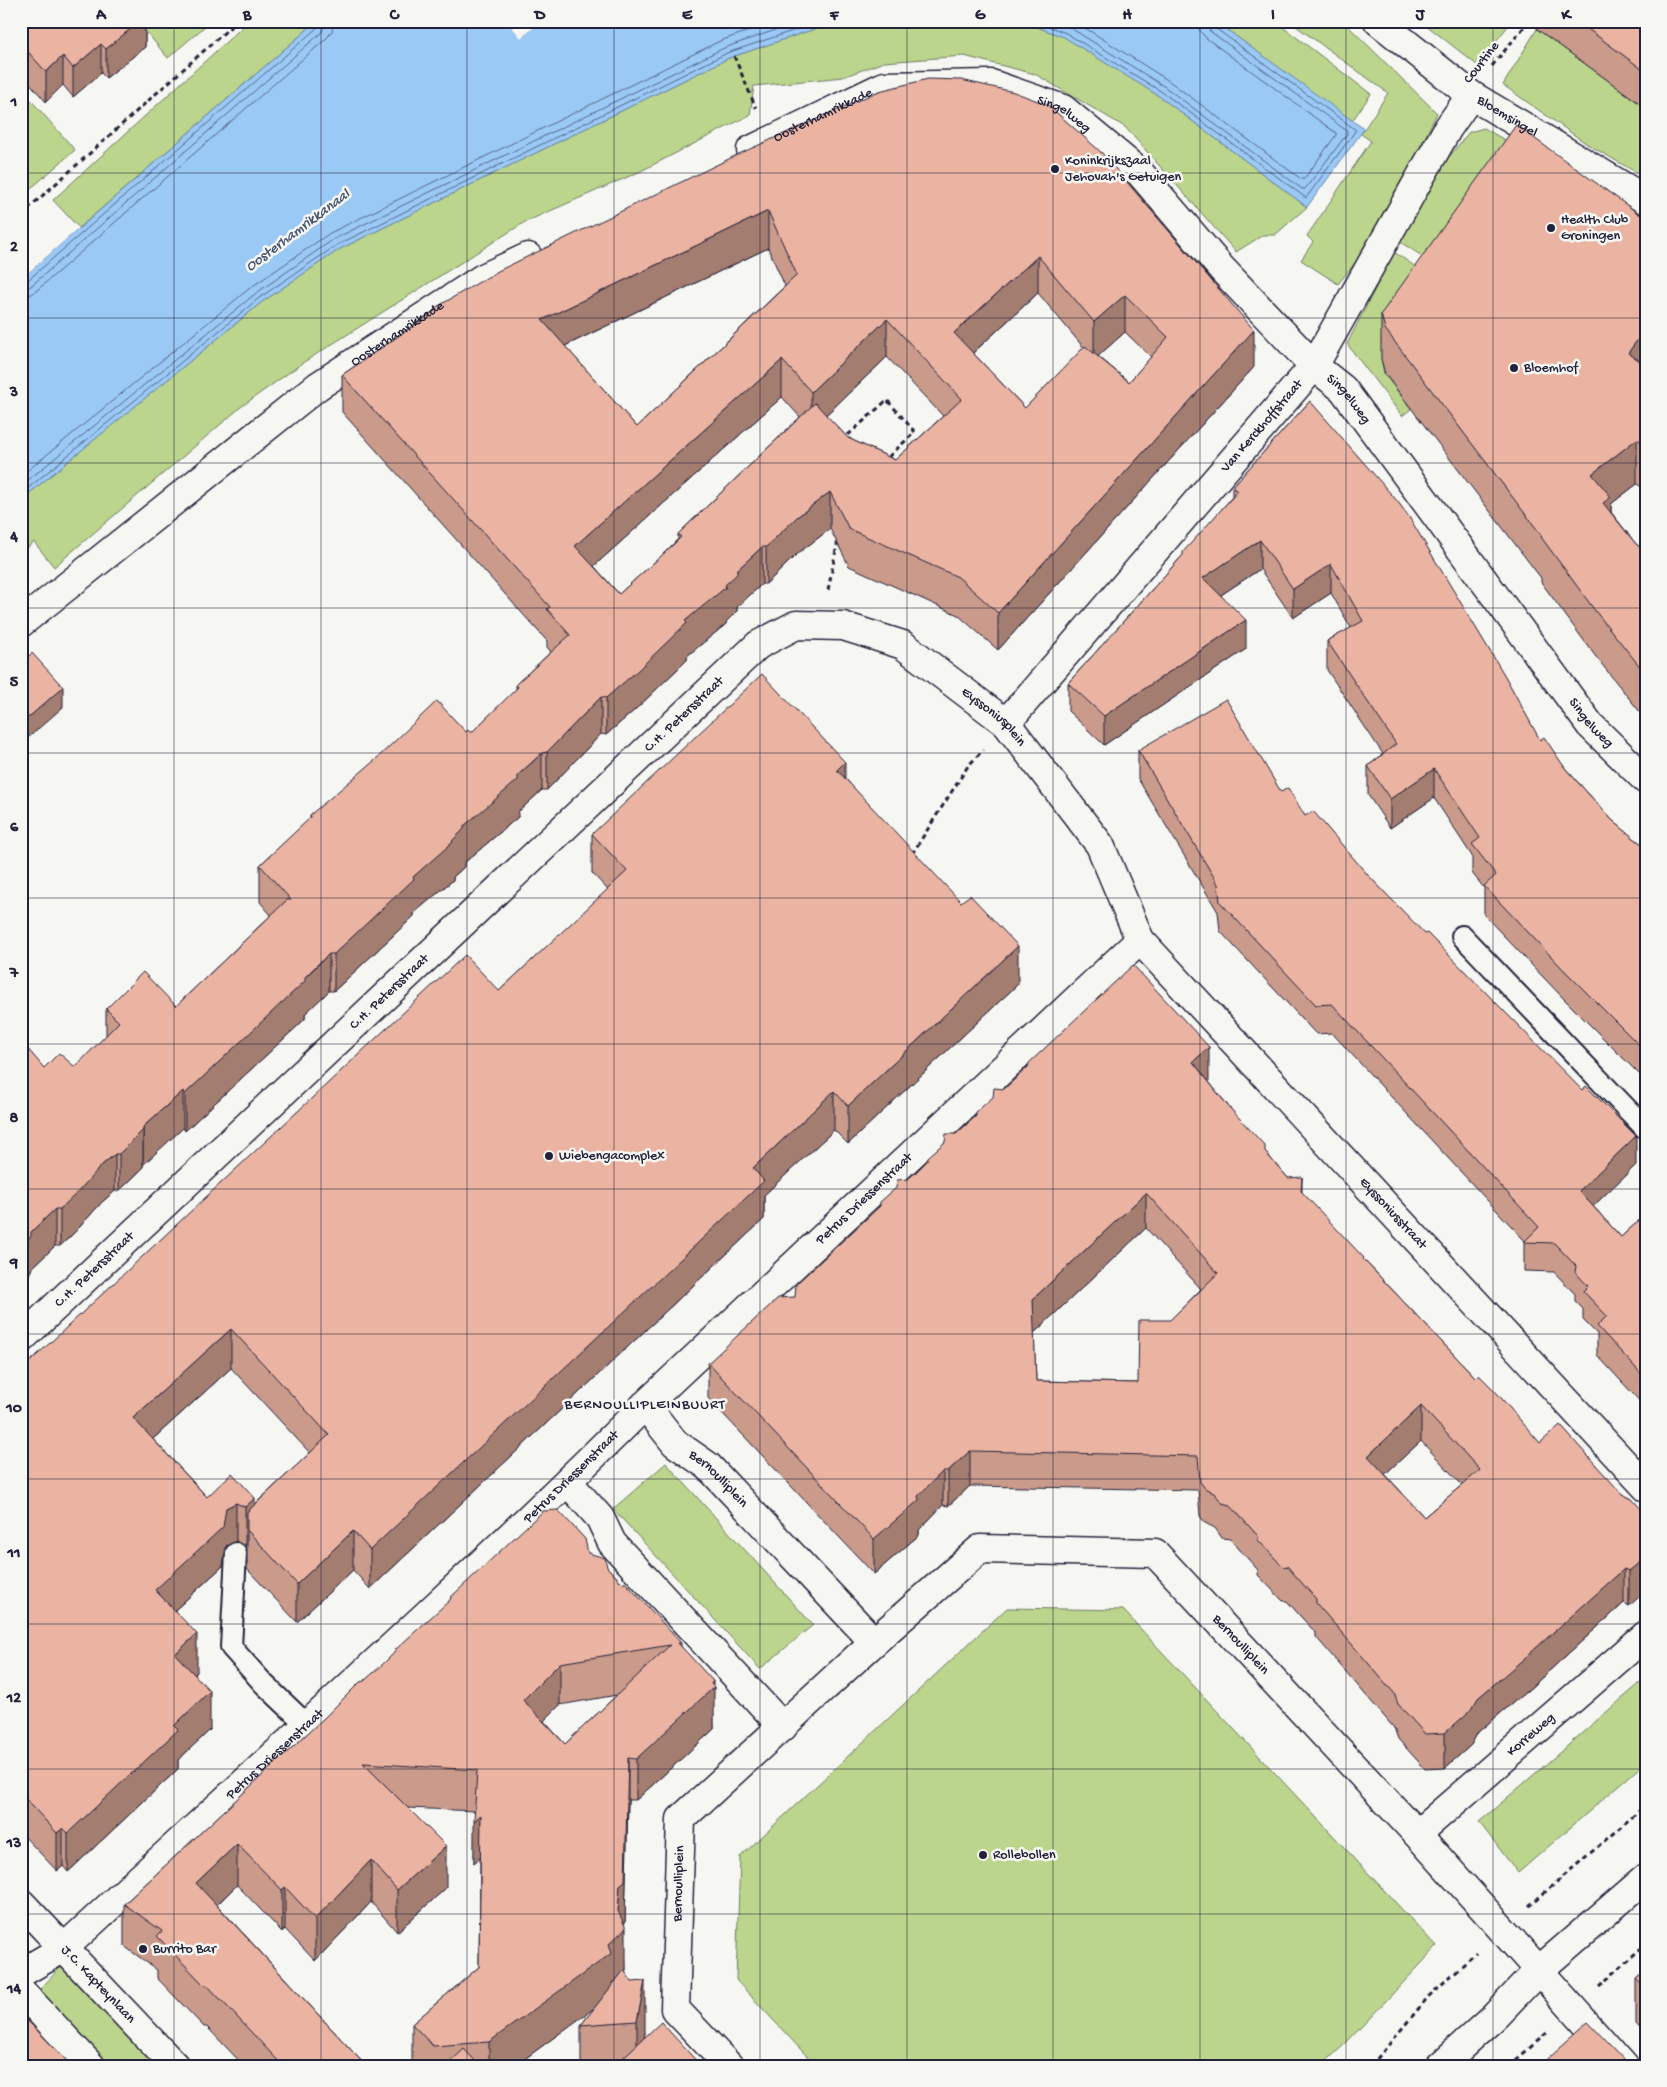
<svg xmlns="http://www.w3.org/2000/svg" width="1667" height="2087" font-family="'Gochi Hand',sans-serif">
  <style>
    .green { fill: #bbd58c; stroke: #6e7c64 }
    .water { fill: #9bc9f6; stroke: #6b86ab }
    .pier { fill: #f6f6f2 }
    .lines { fill: none; stroke-linecap: round; stroke-linejoin: round }
    .shore { stroke: #526586; stroke-width: 1 }
    .lane-casing { stroke: #22223b; stroke-width: 24 }
    .street-casing { stroke: #22223b; stroke-width: 31 }
    .secondary-casing { stroke: #22223b; stroke-width: 31 }
    .path { stroke: #22223b; stroke-width: 3; stroke-dasharray: 5 4; stroke-linecap: butt }
    .lane { stroke: #f6f6f2; stroke-width: 20 }
    .street { stroke: #f6f6f2; stroke-width: 28 }
    .secondary { stroke: #f6f6f2; stroke-width: 28 }
    .wall { fill: #ca9a8b; stroke: #22223b; fill-rule: evenodd }
    .shaded-wall { fill: #a47d71; stroke: #22223b }
    .building { fill: #ebb3a2; stroke: #22223b; fill-rule: evenodd }
    .grid { fill: none; stroke: #22223b; stroke-width: 1; stroke-opacity: 0.55 }
    .poi-dot { fill: #22223b; stroke: #f6f6f2; stroke-width: 2 }
    .labels { text-anchor: middle; dominant-baseline: central; stroke-width: 5; stroke-linejoin: round; paint-order: stroke }
    .street-label { font-size: 14px; fill: #22223b; stroke: #f6f6f2 }
    .poi-label { font-size: 14px; fill: #22223b; stroke: #f6f6f2; text-anchor: start }
    .water-label { font-size: 15px; font-style: italic; fill: #465473; stroke: #f6f6f2 }
    .neighbourhood-label { font-size: 15px; letter-spacing: 1px; fill: #22223b; stroke: #f6f6f2 }
    .neatline { fill: none; stroke: #22223b; stroke-width: 2 }
    .grid-label { font-size: 16px; text-anchor: middle; font-weight: bold; fill: #22223b }
  </style>
  <rect width="100%" height="100%" fill="#f6f6f2"/>
  <filter id="ink" filterUnits="userSpaceOnUse"><feTurbulence type="fractalNoise" baseFrequency=".02" numOctaves="2"/><feDisplacementMap in="SourceGraphic" scale="10" xChannelSelector="R" yChannelSelector="G"/><feConvolveMatrix kernelMatrix="1 2 1 2 8 2 1 2 1" color-interpolation-filters="sRGB"/></filter>
  <g filter="url(#ink)">
    <g class="green">
      <path d="M137 21H211L168 58Z"/>
      <path d="M249 21H317L79 228 53 200Z"/>
      <path d="M838 21H1021L1064 37 1159 96 1307 207 1275 235H1263L1236 252 1125 127 1035 74 964 56 884 62 843 77 754 86 750 115 639 172 525 222 304 362 242 406 54 567 34 542 21 553V500L262 302 340 249 729 58Z"/>
      <path d="M1215 21H1275L1371 94 1352 121Z"/>
      <path d="M1289 21H1343L1437 113 1375 239 1338 284 1301 260 1313 242 1307 236 1371 141 1361 134 1388 93Z"/>
      <path d="M1421 21H1512L1477 65Z"/>
      <path d="M1537 29 1646 108V178L1587 144 1503 85Z"/>
      <path d="M21 89 75 150 21 197Z"/>
      <path d="M1484 128 1572 179 1441 268 1400 242 1432 178 1469 132Z"/>
      <path d="M1394 252 1429 276 1381 358 1384 374 1411 409 1402 416 1347 344Z"/>
      <path d="M666 1463 813 1625 760 1669 613 1509Z"/>
      <path d="M1007 1608 1123 1610 1437 1947 1345 2044 1321 2066H816L736 1980 740 1857Z"/>
      <path d="M1646 1678V1762L1518 1873 1479 1822Z"/>
      <path d="M61 1967 72 1968 163 2066H106L40 1996V1989Z"/>
    </g>
    <g class="water">
      <path d="M317 21H838L729 58 340 249 262 302 21 500V279Z"/>
      <path d="M1021 21H1215L1364 129 1307 207 1159 96 1064 37Z"/>
    </g>
    <g class="pier">
      <path d="M507 21H541L521 38Z"/>
      <path d="M77 226 79 228 21 279V276Z"/>
    </g>
    <g class="lines">
      <g class="shore">
        <path d="M1035 21 1066 33 1162 92 1306 198 1356 130 1215 28 1212 21"/>
        <path d="M1053 21 1069 27 1165 87 1302 189H1305L1347 134V131L1211 32 1207 28 1206 21"/>
        <path d="M1074 21 1169 81 1301 179H1304L1336 135V133L1206 38 1200 31 1199 21"/>
        <path d="M21 282 27 281 318 27 320 21"/>
        <path d="M21 289 31 286 322 32 326 21"/>
        <path d="M21 296 30 295 36 291 327 38 332 31 334 21"/>
        <path d="M21 476 250 288 330 233 720 41 777 21"/>
        <path d="M21 486 255 294 334 239 724 48 801 21"/>
        <path d="M21 494 259 298 337 245 727 53 822 21"/>
      </g>
      <g class="lane-casing">
        <g id="lane">
          <path d="M1462 936 1646 1129"/>
          <path d="M236 1553 231 1647 264 1684 306 1724"/>
        </g>
      </g>
      <g class="street-casing">
        <g id="street">
          <path id="s1" d="M1378 21 1471 95 1646 200"/>
          <path id="s2" d="M751 150 884 86 991 84 1063 109 1140 173 1222 269 1314 366 1343 389 1590 725 1646 780"/>
          <path id="s3" d="M21 623 318 386 483 278 528 257"/>
          <path id="s4" d="M1006 723 1314 366 1448 128 1471 95"/>
          <path id="s5" d="M21 1339 758 645 796 625 843 626 903 645 1006 723 1100 845 1140 940 1646 1487"/>
          <path id="s6" d="M645 1405 675 1443 708 1466 874 1642"/>
          <path d="M568 1482 600 1518 612 1543 783 1727"/>
          <path id="s7" d="M1417 1834 1646 1635"/>
          <path id="s8" d="M21 1973 64 1948C259 1768 457 1592 645 1405L1140 940"/>
          <path id="s9" d="M729 2066 675 2009 681 1819 874 1642 980 1549 1155 1553 1417 1834 1624 2066"/>
        </g>
      </g>
      <g class="secondary-casing">
        <g id="secondary">
          <path id="s10" d="M21 1903 175 2066"/>
          <path d="M21 1991 91 2066"/>
          <path d="M1440 2066 1495 2016 1538 1971 1646 1878"/>
        </g>
      </g>
      <g class="path">
        <path d="M734 56 756 108"/>
        <path d="M1492 66 1529 21"/>
        <path d="M21 215 237 21"/>
        <path d="M852 442 847 436 887 400 915 432 886 459"/>
        <path d="M828 590 838 540"/>
        <path d="M912 854 968 766 983 750"/>
        <path d="M1529 1906 1646 1805"/>
        <path d="M1599 1986 1646 1945"/>
        <path d="M1371 2066 1429 1996 1476 1953"/>
        <path d="M1509 2066 1548 2032"/>
      </g>
      <use href="#lane" class="lane"/>
      <use href="#street" class="street"/>
      <use href="#secondary" class="secondary"/>
    </g>
    <g class="wall">
      <path d="M21 21H145V47L106 78 101 73 73 97 63 85 46 102 21 73Z"/>
      <path d="M1537 21H1646V108L1537 29Z"/>
      <path d="M879 91 1254 367 998 650 958 615 849 566 830 529 797 554 766 584H762L737 607V611L726 622V624L687 656V660L637 708 606 735 601 734 547 790H542L518 812V817L464 863V867L453 877V880L414 913V916L334 991H329L317 1002 305 1014V1019L185 1131 183 1128 156 1152 143 1165V1168L119 1191H115L102 1202 76 1231 60 1246H55L31 1269V1273L21 1284 44 1068 75 1067 106 1036V1009L176 1006 271 915 260 902V865L310 819V815L466 732 471 733 516 690V684L551 652 547 647V641L342 412V375L435 310V308ZM768 248 785 286 637 427 565 346ZM1038 293 1084 348 1025 408 973 353ZM1125 332 1151 357 1129 382 1098 356ZM887 357 943 416 895 460 848 438 826 415ZM782 397 800 417 678 534V539L659 558 619 594 594 566Z"/>
      <path d="M1646 219V490L1637 484 1611 504V512L1636 544 1646 552V724L1644 723V717L1596 657 1541 582V578L1385 374 1381 359V314Z"/>
      <path d="M1310 401 1540 740 1612 820 1635 839 1646 847V1081L1565 1000 1484 915V888L1472 873V856L1434 798 1390 828 1368 795V766L1383 754 1327 670V641L1351 628 1331 593 1293 618 1260 569 1221 595 1246 649 1104 745 1068 711V683L1183 555 1232 497V487Z"/>
      <path d="M1138 750 1281 792 1305 816 1367 874 1636 1165 1593 1206 1621 1237 1646 1214V1408L1597 1355V1334L1583 1320V1309L1575 1301V1294L1554 1272 1524 1271V1242L1525 1241 1332 1033 1316 1034 1220 931 1218 912 1138 779Z"/>
      <path d="M845 778 1018 984 848 1144 834 1130 764 1195V1219L370 1589 353 1570 297 1622 247 1569V1544L245 1546 236 1541 226 1546 223 1566 175 1610 197 1672 195 1675 210 1730 178 1760V1769L68 1872 63 1866 57 1871 21 1833V1370L499 991 608 890 592 873V834ZM231 1368 310 1453 255 1504 207 1497 153 1439Z"/>
      <path d="M1209 1082 1265 1152 1288 1178 1364 1260 1476 1378 1540 1443 1622 1494 1632 1499 1629 1606 1624 1603 1527 1691 1478 1732 1471 1745 1445 1768 1425 1769 1398 1739 1394 1728 1316 1637V1633L1302 1618 1287 1601H1283L1258 1575V1570L1230 1539 1222 1538 1215 1528 1205 1523 1200 1516 1198 1490 970 1486 948 1506 943 1505 919 1530V1535L874 1574 708 1398V1363L795 1297 908 1179 1004 1089ZM1146 1228 1201 1289 1170 1320 1138 1383 1036 1381 1034 1333ZM1421 1441 1462 1485 1424 1517 1385 1474Z"/>
      <path d="M588 1553 607 1567 622 1583 681 1643V1647L713 1686 714 1729 636 1800H628L625 1923 624 1924 626 1970 625 1971 645 2033 644 2038 701 2066H581V2025L595 2007 515 2066H412V2024L479 1967 480 1857 474 1863 475 1811 408 1808 446 1888 397 1932 371 1902 315 1961 285 1929 282 1932 237 1885 217 1905 366 2066H244L207 2027H204L157 1978V1970L124 1946V1904L364 1681ZM617 1695 565 1744 544 1721 560 1705ZM621 1974 612 1986V1983Z"/>
      <path d="M1646 1971V2035L1636 2024V1979Z"/>
    </g>
    <g class="shaded-wall">
      <path d="M140 21H145V47L106 78V49Z"/>
      <path d="M101 44V73L73 97V68Z"/>
      <path d="M63 56V85L46 102V72Z"/>
      <path d="M768 211V248L542 357V320Z"/>
      <path d="M1038 256V293L954 370V333Z"/>
      <path d="M1125 295V332L1094 360V322Z"/>
      <path d="M887 319V357L811 429V392Z"/>
      <path d="M1646 328V373L1628 353Z"/>
      <path d="M1254 330V367L998 650V613Z"/>
      <path d="M782 360V397L575 583V546Z"/>
      <path d="M1637 439V484L1611 504V542L1592 474Z"/>
      <path d="M830 492V529L797 554 766 584V547L797 517Z"/>
      <path d="M1260 540V569L1203 607V578Z"/>
      <path d="M762 547V584L737 607V611L726 622V624L687 656V660L637 708 606 735V698L685 621 725 585 737 570Z"/>
      <path d="M1331 564V593L1293 618V589Z"/>
      <path d="M1246 620V649L1104 745V716Z"/>
      <path d="M63 687V707L21 744V724Z"/>
      <path d="M601 697V734L547 790V752Z"/>
      <path d="M542 753V790L518 812V817L464 863V867L453 877V880L414 913V916L334 991V954L413 877 452 841 464 826Z"/>
      <path d="M845 762V801L837 770Z"/>
      <path d="M1434 769V798L1390 828V799Z"/>
      <path d="M1018 946V984L848 1144V1106Z"/>
      <path d="M329 954V991L305 1014V1019L185 1131V1094Z"/>
      <path d="M1209 1047V1082L1193 1062Z"/>
      <path d="M183 1091V1128L143 1165V1127Z"/>
      <path d="M834 1091V1130L764 1195V1219L370 1589V1550L753 1168Z"/>
      <path d="M143 1130V1168L119 1191V1154Z"/>
      <path d="M1636 1136V1165L1579 1220V1191Z"/>
      <path d="M115 1154V1191L102 1202 76 1231 60 1246V1209L102 1165Z"/>
      <path d="M1302 1177V1212L1301 1191Z"/>
      <path d="M1146 1193V1228L1033 1334V1299Z"/>
      <path d="M55 1209V1246L31 1269V1273L21 1284V1247L31 1232Z"/>
      <path d="M231 1329V1368L133 1457V1418Z"/>
      <path d="M1421 1406V1441L1368 1490V1456Z"/>
      <path d="M970 1451V1486L948 1506V1471Z"/>
      <path d="M943 1471V1505L919 1530V1535L874 1574V1539Z"/>
      <path d="M255 1498V1536L247 1530V1544L245 1546V1507Z"/>
      <path d="M236 1503V1541L226 1546 223 1566 155 1628V1590L226 1508Z"/>
      <path d="M353 1531V1570L297 1622V1584Z"/>
      <path d="M1646 1557V1591L1629 1606V1571Z"/>
      <path d="M1624 1569V1603L1527 1691 1478 1732 1471 1745 1445 1768V1733L1478 1698Z"/>
      <path d="M197 1634V1672L175 1693V1654Z"/>
      <path d="M560 1663V1705L523 1742V1700Z"/>
      <path d="M713 1681V1689L714 1687V1729L636 1800V1759Z"/>
      <path d="M210 1691V1730L178 1760V1769L68 1872V1833L177 1723Z"/>
      <path d="M628 1758V1800L625 1923 620 1927 626 1928V1970L612 1983V1995L515 2066H489V2042L609 1944 618 1911Z"/>
      <path d="M481 1815V1857L474 1863V1821Z"/>
      <path d="M63 1828V1866L57 1871V1833Z"/>
      <path d="M237 1844V1885L196 1925V1883Z"/>
      <path d="M446 1846V1888L397 1932V1890Z"/>
      <path d="M371 1860V1902L315 1961V1919Z"/>
      <path d="M285 1887V1929L282 1932V1890Z"/>
      <path d="M645 1981V2033L639 2066H637V2021Z"/>
    </g>
    <g class="building">
      <path d="M21 21H140L106 49 101 44 73 68 63 56 46 72 21 44Z"/>
      <path d="M1577 21H1646V72Z"/>
      <path d="M928 79 961 80 1014 92 1048 105 1102 153 1254 330 998 613 958 577 849 529 830 492 797 517 766 547H762L737 570V574L725 585 726 587 685 621 687 623 637 671 606 698 601 697 547 752 542 753 518 775V780L464 826V829L452 841 453 842 413 877 414 879 334 954H329L317 965 305 977V981L185 1094 183 1091 156 1115 143 1127V1130L119 1154H115L102 1165 76 1194 60 1209H55L31 1232V1236L21 1247V1041L44 1068 59 1053 75 1067 119 1022 106 1009 143 972 176 1006 287 900H291L260 865 311 817 310 815 374 761 437 701 466 732 468 730 471 733 518 687 516 684 570 635 547 609 550 607 342 375 436 310 435 308 498 271 739 154 879 91ZM768 211 797 275 637 427 542 320ZM1038 256 1094 322 1125 295 1168 337 1129 382 1085 346 1025 408 954 333ZM887 319 962 399 895 460 848 438 815 403 678 534 681 537 659 558 619 594 575 546 782 360 811 392Z"/>
      <path d="M1516 125 1646 219V328L1628 353 1646 365V445L1637 439 1592 474 1611 497 1603 503 1636 544 1646 552V674L1596 612 1541 537 1542 536 1385 329 1381 314Z"/>
      <path d="M1310 401 1398 502 1409 517 1505 676 1540 740 1544 737 1565 768 1612 820 1635 839 1646 847V1052L1565 971 1484 886 1496 875 1472 844 1480 838 1434 769 1390 799 1368 766 1396 744 1327 641 1363 621 1331 564 1293 589 1260 540 1203 578 1246 620 1104 716 1068 683 1183 555V552L1238 491 1232 487Z"/>
      <path d="M32 653 63 687 21 724V663Z"/>
      <path d="M762 674 845 762 837 770 961 902 970 895 1018 946 848 1106 834 1091 753 1168 764 1181 370 1550 353 1531 297 1584 247 1530V1512L329 1435 231 1329 133 1418 207 1497 232 1473 255 1498 245 1507 236 1503 226 1508 223 1527 155 1590 197 1634 175 1654 210 1691 177 1723 174 1726 178 1730 68 1833 63 1828 57 1833 21 1794V1370L465 955 499 991 627 871 592 834Z"/>
      <path d="M1226 699 1281 792 1288 788 1305 816 1313 811 1367 874 1425 934 1427 933 1582 1090 1586 1086 1636 1136 1579 1191 1621 1237 1646 1214V1379L1597 1326 1607 1316 1583 1291 1588 1286 1575 1272 1576 1266 1554 1243 1524 1242 1539 1227 1332 1004 1316 1005 1220 902 1218 884 1138 750Z"/>
      <path d="M1133 965 1209 1047 1193 1062 1228 1106 1265 1146V1152L1288 1178 1302 1177 1301 1191 1364 1258 1363 1259 1476 1378 1479 1375 1496 1392 1540 1443 1560 1425 1622 1494 1632 1499 1646 1514V1557L1629 1571 1624 1569 1527 1656 1478 1698 1471 1710 1445 1733 1425 1734 1398 1704 1394 1693 1316 1603V1599L1302 1583 1287 1566 1283 1567 1258 1540V1536L1230 1505 1222 1503 1215 1494 1205 1488 1200 1482 1198 1456 970 1451 948 1471H943L918 1496 919 1500 874 1539 708 1363 778 1298 795 1297 796 1284 880 1206V1202L896 1188 897 1180 908 1179 917 1171 927 1161 928 1157 945 1142 946 1134H956L976 1116V1112L993 1097 994 1088 1004 1089 1028 1067 1029 1063ZM1146 1193 1218 1273 1170 1320H1139L1138 1383 1036 1381 1033 1299ZM1421 1406 1480 1470 1424 1517 1368 1456Z"/>
      <path d="M558 1510 585 1539 588 1553 605 1558 607 1567 622 1583H626L681 1643H678L713 1681 711 1684 714 1687 636 1759 628 1758 625 1881 620 1885 618 1911 626 1928 609 1944 612 1953 489 2042 433 2046 412 2024 479 1967 481 1815 474 1821 477 1770 363 1763 446 1846 397 1890 371 1860 315 1919 285 1887 282 1890 237 1844 196 1883 366 2066H283L207 1985H204L157 1936 162 1931 124 1904 325 1717 360 1682 364 1681 381 1666 394 1653 395 1650 450 1600 451 1597 543 1511ZM670 1645 565 1744 523 1700 560 1663Z"/>
      <path d="M624 1970 632 1982 645 1981 637 2021 581 2025Z"/>
      <path d="M1646 1971V1989L1636 1979Z"/>
      <path d="M21 2014 72 2066H21Z"/>
      <path d="M661 2022 701 2066H614Z"/>
      <path d="M1588 2022 1630 2066H1539Z"/>
      <path d="M464 2049 480 2066H446Z"/>
    </g>
  </g>
  <path class="grid" d="M174 21V2066M321 21V2066M467 21V2066M614 21V2066M760 21V2066M907 21V2066M1053 21V2066M1200 21V2066M1346 21V2066M1493 21V2066M21 173H1646M21 318H1646M21 463H1646M21 608H1646M21 753H1646M21 898H1646M21 1044H1646M21 1189H1646M21 1334H1646M21 1479H1646M21 1624H1646M21 1769H1646M21 1914H1646"/>
  <g class="poi-dot">
    <circle cx="1055" cy="169" r="5"/>
    <circle cx="1551" cy="228" r="5"/>
    <circle cx="1514" cy="368" r="5"/>
    <circle cx="549" cy="1156" r="5"/>
    <circle cx="983" cy="1855" r="5"/>
    <circle cx="143" cy="1949" r="5"/>
  </g>
  <g class="labels">
    <g class="street-label">
      <text transform="translate(1482 63) rotate(-52)">Courtine</text>
      <text stroke="none"><textPath href="#s2" startOffset="80">Oosterhamrikkade</textPath></text>
      <text stroke="none"><textPath href="#s2" startOffset="334">Singelweg</textPath></text>
      <text stroke="none"><textPath href="#s1" startOffset="161">Bloemsingel</textPath></text>
      <text stroke="none"><textPath href="#s3" startOffset="475">Oosterhamrikkade</textPath></text>
      <text stroke="none"><textPath href="#s2" startOffset="739">Singelweg</textPath></text>
      <text stroke="none"><textPath href="#s4" startOffset="392">Van Kerckhoffstraat</textPath></text>
      <text stroke="none"><textPath href="#s5" startOffset="911">C.H. Petersstraat</textPath></text>
      <text stroke="none"><textPath href="#s5" startOffset="1281">Eyssoniusplein</textPath></text>
      <text stroke="none"><textPath href="#s2" startOffset="1144">Singelweg</textPath></text>
      <text stroke="none"><textPath href="#s5" startOffset="506">C.H. Petersstraat</textPath></text>
      <text stroke="none"><textPath href="#s8" startOffset="1146">Petrus Driessenstraat</textPath></text>
      <text stroke="none"><textPath href="#s5" startOffset="1924">Eyssoniusstraat</textPath></text>
      <text stroke="none"><textPath href="#s5" startOffset="101">C.H. Petersstraat</textPath></text>
      <text stroke="none"><textPath href="#s8" startOffset="742">Petrus Driessenstraat</textPath></text>
      <text stroke="none"><textPath href="#s6" startOffset="105">Bernoulliplein</textPath></text>
      <text stroke="none"><textPath href="#s9" startOffset="972">Bernoulliplein</textPath></text>
      <text stroke="none"><textPath href="#s7" startOffset="151">Korreweg</textPath></text>
      <text stroke="none"><textPath href="#s8" startOffset="336">Petrus Driessenstraat</textPath></text>
      <text stroke="none"><textPath href="#s9" startOffset="204">Bernoulliplein</textPath></text>
      <text stroke="none"><textPath href="#s10" startOffset="112">J.C. Kapteynlaan</textPath></text>
    </g>
    <g class="poi-label">
      <text x="1065" y="161">Koninkrijkszaal<tspan x="1065" dy="16">Jehovah's Getuigen</tspan></text>
      <text x="1561" y="220">Health Club<tspan x="1561" dy="16">Groningen</tspan></text>
      <text x="1524" y="368">Bloemhof</text>
      <text x="559" y="1156">Wiebengacomplex</text>
      <text x="993" y="1855">Rollebollen</text>
      <text x="153" y="1949">Burrito Bar</text>
    </g>
    <g class="water-label">
      <text transform="translate(298 231) rotate(-37)">Oosterhamrikkanaal</text>
    </g>
    <g class="neighbourhood-label">
      <text x="645" y="1405">BERNOULLIPLEINBUURT</text>
    </g>
  </g>
  <rect width="1667" height="2087" fill="none" stroke="#f6f6f2" stroke-width="55"/>
  <rect x="28" y="28" width="1612" height="2032" class="neatline"/>
  <g class="grid-label">
    <text x="101" y="19">A</text>
    <text x="247" y="19">B</text>
    <text x="394" y="19">C</text>
    <text x="540" y="19">D</text>
    <text x="687" y="19">E</text>
    <text x="834" y="19">F</text>
    <text x="980" y="19">G</text>
    <text x="1127" y="19">H</text>
    <text x="1273" y="19">I</text>
    <text x="1420" y="19">J</text>
    <text x="1566" y="19">K</text>
    <text x="14" y="106">1</text>
    <text x="14" y="251">2</text>
    <text x="14" y="396">3</text>
    <text x="14" y="541">4</text>
    <text x="14" y="686">5</text>
    <text x="14" y="831">6</text>
    <text x="14" y="977">7</text>
    <text x="14" y="1122">8</text>
    <text x="14" y="1267">9</text>
    <text x="14" y="1412">10</text>
    <text x="14" y="1557">11</text>
    <text x="14" y="1702">12</text>
    <text x="14" y="1847">13</text>
    <text x="14" y="1993">14</text>
  </g>
</svg>
